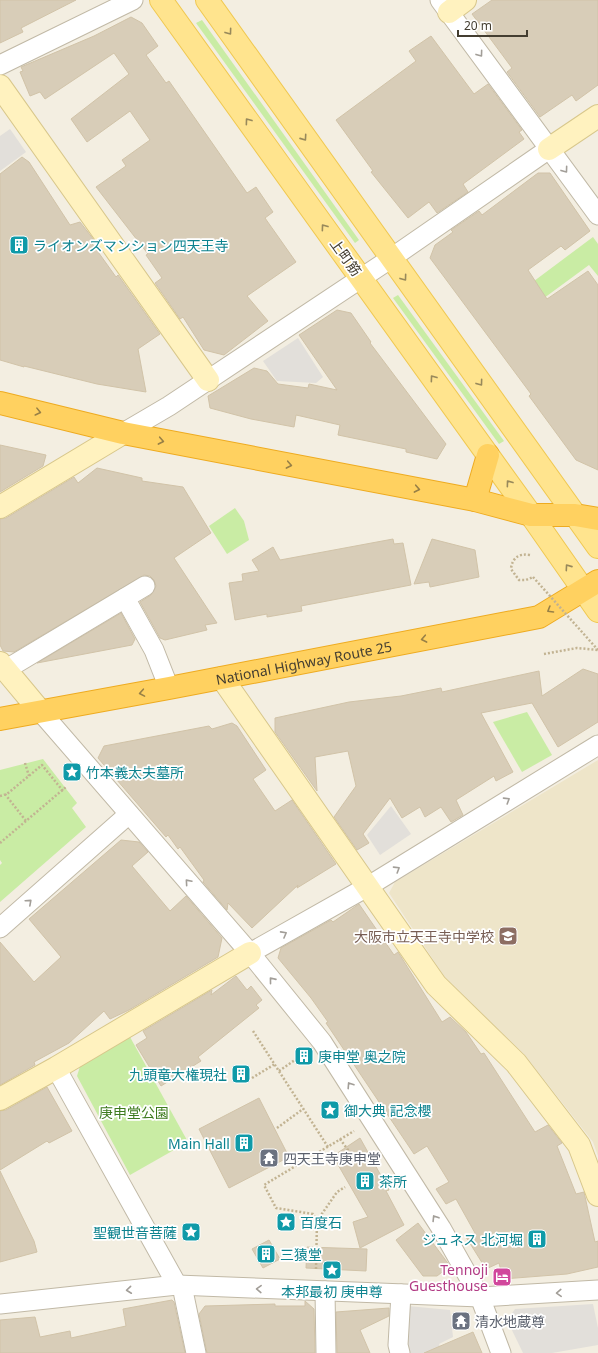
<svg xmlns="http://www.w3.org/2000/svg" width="598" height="1353" font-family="'Noto Sans','Noto Sans JP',sans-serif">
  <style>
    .education { fill: #eee5c9 }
    .green { fill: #c9eca4 }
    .parking { fill: #e2dfda }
    .building { fill: #d8cdb8; stroke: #d1c3a8 }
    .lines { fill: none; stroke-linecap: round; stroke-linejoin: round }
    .street-casing { stroke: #c1b9a6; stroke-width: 21 }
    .secondary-casing { stroke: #d8c78b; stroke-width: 24 }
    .primary-casing { stroke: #f0c851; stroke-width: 24 }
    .highway-casing { stroke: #eeab20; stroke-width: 24 }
    .path { stroke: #c2b392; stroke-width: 2.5; stroke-dasharray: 2 2; stroke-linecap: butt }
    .street { stroke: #fff; stroke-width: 19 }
    .secondary { stroke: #fff2bf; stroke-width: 22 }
    .primary { stroke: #ffe48e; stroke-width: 22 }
    .highway { stroke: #ffd160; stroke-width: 22 }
    .path-bridge { stroke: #c2b392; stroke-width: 2.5; stroke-dasharray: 2 2; stroke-linecap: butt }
    .oneway { stroke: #98895b }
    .oneway2 { stroke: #a29e98 }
    .oneway3 { stroke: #988046 }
    .labels { text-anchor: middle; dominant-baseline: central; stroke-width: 3.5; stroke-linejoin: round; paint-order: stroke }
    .culture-label { font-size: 14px; fill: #0d838f; stroke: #fff; text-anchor: start }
    .street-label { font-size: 14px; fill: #443e31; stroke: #fff }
    .education-label { font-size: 14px; fill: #785e54; stroke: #fff; text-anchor: end }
    .park-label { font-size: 14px; fill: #3e7b1f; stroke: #fff }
    .worship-label { font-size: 14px; fill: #5b616d; stroke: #fff; text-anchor: start }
    .hotel-label { font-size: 14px; fill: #b23c85; stroke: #fff; text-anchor: end }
  </style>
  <rect width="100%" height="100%" fill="#f3eee1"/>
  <path class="education" d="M598 760V1156L593 1142 524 1054 446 979 389 893 395 882Z"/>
  <g class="green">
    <path d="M202 20 359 240 355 243 196 23Z"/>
    <path d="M593 237 598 244V276L589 265 525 312 514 296Z"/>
    <path d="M398 295 504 441 499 444 393 298Z"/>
    <path d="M235 508 244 521 249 540 227 554 209 526Z"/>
    <path d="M527 712 552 755 522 772 493 722Z"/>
    <path d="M43 759 77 803 72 808 86 827 0 902V865L2 863 0 860V770Z"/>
    <path d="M130 1037 188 1142 130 1175 77 1076 81 1063Z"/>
  </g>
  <g class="parking">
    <path d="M10 129 26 152 0 171V136Z"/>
    <path d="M298 338 323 377 316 383 277 381 263 361Z"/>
    <path d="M391 806 411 834 380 855 367 835Z"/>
    <path d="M593 1304 598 1328V1345L552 1353H523L507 1320 515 1309Z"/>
    <path d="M408 1306 450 1310 453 1337 439 1344 442 1353H405Z"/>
  </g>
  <g class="building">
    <path d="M0 0H76L21 28 23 32 0 43Z"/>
    <path d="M492 0H598V85L576 101 572 95 540 117 507 72 512 68 472 14Z"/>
    <path d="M131 17 142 23 158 46 146 55 166 83 169 81 247 193 256 187 273 212 265 218 296 262 247 296 268 321 224 355 204 350 183 317 180 319 155 283 162 278 146 255 148 254 96 187 126 166 122 160 150 140 130 111 87 142 71 119 129 74 114 53 45 99 40 92 30 96 20 72 23 71 21 67 94 36Z"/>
    <path d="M431 36 474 94 488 84 522 130 519 132 524 139 463 184 468 192 437 213 429 202 408 218 371 172 373 171 336 120 416 61 409 51Z"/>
    <path d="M22 157 29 162 70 225 80 222 94 240 91 242 116 277 118 275 160 334 138 349 146 392 97 384 24 366V367L0 360V174Z"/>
    <path d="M538 173H550L590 231 565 250 561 246 528 270 547 299 588 271 598 285V470L576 460 529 396 531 394 430 258 435 245 453 232 451 230 479 211 482 215Z"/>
    <path d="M337 310 351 313 371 342 370 343 446 444 437 459 406 452V449L338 435 340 425 296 415 294 427 251 419 210 408 208 396 254 368 267 371 278 384 308 388 309 384 337 390 299 335Z"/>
    <path d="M0 445 46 455 43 466 0 492Z"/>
    <path d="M97 468 142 478V481L183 487 211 533 174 558 217 623 205 625 207 630 165 640 160 638 140 602 151 595 156 586 154 580 150 576 144 575 14 652 3 651 0 645V519L6 518 74 477 78 483Z"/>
    <path d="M393 539 394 544 403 543 411 585 301 606 302 611 267 617V614L235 620 229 583 243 581 242 574 259 571 252 560 273 547 280 560Z"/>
    <path d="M432 539 475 550 479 577 430 587 429 582 414 584Z"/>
    <path d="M121 613 135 639 132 645 37 663Z"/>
    <path d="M583 669 598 674V722L558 747 532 703 481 713 513 772 496 781 494 776 456 800 463 815 451 822 441 807 425 817 420 807 402 818 390 798 363 834 369 843 357 850 334 817 356 786 348 751 315 757 317 791 275 732V718L349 702 401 696 441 688 442 692 539 671 542 696Z"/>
    <path d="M232 723 237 726 266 770 253 779 275 811 292 800 336 864 297 888 298 885 252 928 228 903 227 910 203 882 204 880 180 847 178 849 168 835 166 837 98 758 104 746 209 726 212 729Z"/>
    <path d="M121 840 139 842 148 852 132 866 170 911 186 896 222 938 218 957 129 1010 110 1019 104 1011 69 1043 34 1062 35 1065 0 1085V942L34 982 61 957 29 919Z"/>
    <path d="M359 904 394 955 398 952 442 1022 450 1017 466 1032 481 1054 484 1053 535 1132 548 1125 562 1143 557 1146 576 1194 584 1192 595 1242 598 1241V1267L567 1274 503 1279 499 1263 486 1269 466 1237 475 1233 456 1199 446 1204 436 1189 449 1182 427 1146 414 1154 326 1023 328 1022 311 998 278 958 281 948 331 920 333 922Z"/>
    <path d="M236 976 247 990 251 986 262 1000 256 1005 259 1008 198 1057 201 1061 161 1086 136 1045 147 1038 143 1031 212 990 211 995Z"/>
    <path d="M47 1087 72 1131 49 1143 47 1141 0 1170V1111L6 1110Z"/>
    <path d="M259 1098 289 1157 229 1188 199 1129Z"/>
    <path d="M360 1138 389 1190 386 1191 404 1225 360 1248 353 1222 368 1217 333 1156Z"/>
    <path d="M0 1171 34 1241 37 1252 0 1262Z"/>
    <path d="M418 1223 450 1266 437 1276H423L396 1240Z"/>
    <path d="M269 1240 280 1259 263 1268 252 1249Z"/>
    <path d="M307 1247 367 1249 366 1271 306 1268Z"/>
    <path d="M172 1300 174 1302 185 1353H0V1320L35 1317 40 1337 70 1331 71 1338 126 1326 123 1309Z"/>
    <path d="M305 1301 314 1309 315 1353H207L199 1314 205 1306 275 1304V1306H305Z"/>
    <path d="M389 1308V1316L360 1330 370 1353H337L336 1312Z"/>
    <path d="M473 1332 482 1353H424Z"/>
  </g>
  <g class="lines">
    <g class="street-casing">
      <g id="street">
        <path d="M440 0 598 215"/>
        <path d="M0 65 133 0"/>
        <path d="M123 433 169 406 390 259 549 149"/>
        <path d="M125 598 154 650 169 688"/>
        <path d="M5 670 145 586"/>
        <path d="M40 711 250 953 322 1042 441 1228 480 1297 501 1353"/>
        <path d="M0 928 129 814"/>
        <path d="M250 953 367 887 598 745"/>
        <path d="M56 1068 177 1285"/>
        <path d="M182 1286 196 1353"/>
        <path d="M325 1291 326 1353"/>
        <path d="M0 1304 177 1285 480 1297 598 1290"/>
        <path d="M400 1353 398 1345 401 1294"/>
      </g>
    </g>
    <g class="secondary-casing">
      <g id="secondary">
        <path d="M449 12 465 0"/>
        <path d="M0 86 208 380"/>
        <path d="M549 149 598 116"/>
        <path d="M0 507 123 433"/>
        <path d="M0 663 40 711"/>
        <path d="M222 678 436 985 516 1063 579 1145 598 1195"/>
        <path d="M0 1099 56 1068 250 953"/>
      </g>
    </g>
    <g class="primary-casing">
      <g id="primary">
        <path d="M161 0 531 515 598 611"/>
        <path d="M207 0 598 547"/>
      </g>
    </g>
    <g class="highway-casing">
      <g id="highway">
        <path d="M0 403 123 433 475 500 531 515H575L598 519"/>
        <path d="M475 500 488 455"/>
        <path id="s1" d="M0 719 169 688 539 617 598 581"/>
      </g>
    </g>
    <g class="path">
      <path d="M530 555C519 553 512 558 511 569L519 580H526L533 577"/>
      <path d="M544 654 577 648 598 650"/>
      <path d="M25 763 29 776"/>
      <path d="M5 794 26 821"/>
      <path d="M0 796 7 794 42 765 63 791"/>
      <path d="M0 843 66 787"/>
      <path d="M253 1031 328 1147"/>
      <path d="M279 1071 305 1053"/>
      <path d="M252 1078 275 1064"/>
      <path d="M277 1128 303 1109"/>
      <path d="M340 1139 356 1161"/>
      <path d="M317 1221 337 1192 345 1187"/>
      <path d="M316 1269 317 1221 313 1214 276 1208 264 1185 354 1131"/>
    </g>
    <use href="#street" class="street"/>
    <use href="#secondary" class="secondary"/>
    <use href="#primary" class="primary"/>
    <use href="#highway" class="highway"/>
    <path class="path-bridge" d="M533 577 598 650"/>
  </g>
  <defs><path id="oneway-chevron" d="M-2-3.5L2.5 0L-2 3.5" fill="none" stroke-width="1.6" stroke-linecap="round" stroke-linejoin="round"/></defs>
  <g class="oneway">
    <use href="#oneway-chevron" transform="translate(229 32) rotate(54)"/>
    <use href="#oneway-chevron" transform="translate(248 121) rotate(-126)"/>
    <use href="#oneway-chevron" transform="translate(304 138) rotate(55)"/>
    <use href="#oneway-chevron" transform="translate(324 227) rotate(-126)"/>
    <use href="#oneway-chevron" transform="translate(404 278) rotate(54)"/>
    <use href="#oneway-chevron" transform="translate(433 378) rotate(-126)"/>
    <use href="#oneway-chevron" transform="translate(480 383) rotate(54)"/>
    <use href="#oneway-chevron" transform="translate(509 483) rotate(-126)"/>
    <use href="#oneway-chevron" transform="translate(568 567) rotate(-125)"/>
  </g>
  <g class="oneway2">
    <use href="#oneway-chevron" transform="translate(480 54) rotate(54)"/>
    <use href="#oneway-chevron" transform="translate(565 170) rotate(54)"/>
    <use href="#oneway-chevron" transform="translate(507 800) rotate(-32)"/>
    <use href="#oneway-chevron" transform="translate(397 869) rotate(-32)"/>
    <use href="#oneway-chevron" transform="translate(188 882) rotate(-131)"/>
    <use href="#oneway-chevron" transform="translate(29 902) rotate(-42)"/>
    <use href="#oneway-chevron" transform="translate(284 934) rotate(-29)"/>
    <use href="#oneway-chevron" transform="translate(272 980) rotate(-129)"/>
    <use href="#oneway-chevron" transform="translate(350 1085) rotate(-123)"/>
    <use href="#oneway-chevron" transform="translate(435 1218) rotate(-122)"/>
    <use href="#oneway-chevron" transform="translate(259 1289) rotate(-178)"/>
    <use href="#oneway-chevron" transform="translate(129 1290) rotate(174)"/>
    <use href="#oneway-chevron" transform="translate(559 1293) rotate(177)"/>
  </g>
  <g class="oneway3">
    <use href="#oneway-chevron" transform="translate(38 412) rotate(14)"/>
    <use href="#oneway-chevron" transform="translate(161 441) rotate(11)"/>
    <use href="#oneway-chevron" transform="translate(289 465) rotate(11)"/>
    <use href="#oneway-chevron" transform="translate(417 489) rotate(11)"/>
    <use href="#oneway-chevron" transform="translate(550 610) rotate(149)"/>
    <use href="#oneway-chevron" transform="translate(424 639) rotate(169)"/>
    <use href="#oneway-chevron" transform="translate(142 693) rotate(170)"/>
  </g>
  <defs>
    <g id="building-square" transform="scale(1)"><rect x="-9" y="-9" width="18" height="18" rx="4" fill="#0f9aa8" stroke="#fff"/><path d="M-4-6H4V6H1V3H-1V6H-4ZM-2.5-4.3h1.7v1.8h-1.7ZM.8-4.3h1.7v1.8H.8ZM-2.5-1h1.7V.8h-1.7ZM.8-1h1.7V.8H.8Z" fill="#fff"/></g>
    <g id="sight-square" transform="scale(1)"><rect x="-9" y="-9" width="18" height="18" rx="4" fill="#0f9aa8" stroke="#fff"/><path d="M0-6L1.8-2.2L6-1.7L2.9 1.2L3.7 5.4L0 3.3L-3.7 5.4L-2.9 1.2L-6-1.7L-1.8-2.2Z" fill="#fff"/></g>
    <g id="school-square" transform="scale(1)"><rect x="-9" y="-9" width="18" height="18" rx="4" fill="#8d6e63" stroke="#fff"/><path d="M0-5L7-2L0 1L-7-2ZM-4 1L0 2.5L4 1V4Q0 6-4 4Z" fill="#fff"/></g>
    <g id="temple-square" transform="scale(1)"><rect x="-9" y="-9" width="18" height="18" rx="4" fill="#6b7280" stroke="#fff"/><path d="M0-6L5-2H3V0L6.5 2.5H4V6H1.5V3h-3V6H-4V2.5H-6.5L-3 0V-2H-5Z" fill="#fff"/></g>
    <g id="hotel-square" transform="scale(1)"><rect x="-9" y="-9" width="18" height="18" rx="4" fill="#d1479c" stroke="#fff"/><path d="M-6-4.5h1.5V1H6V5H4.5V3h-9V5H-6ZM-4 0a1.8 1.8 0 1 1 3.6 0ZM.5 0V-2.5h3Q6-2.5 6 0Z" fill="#fff"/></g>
  </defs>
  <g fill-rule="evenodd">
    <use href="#building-square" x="19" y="245"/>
    <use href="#sight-square" x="72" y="772"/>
    <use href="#school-square" x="508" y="936"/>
    <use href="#building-square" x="304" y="1056"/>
    <use href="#building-square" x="241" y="1074"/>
    <use href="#sight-square" x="330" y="1110"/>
    <use href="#building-square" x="244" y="1143"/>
    <use href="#temple-square" x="269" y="1158"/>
    <use href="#building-square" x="365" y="1181"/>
    <use href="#sight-square" x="286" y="1222"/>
    <use href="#sight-square" x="191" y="1232"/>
    <use href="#building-square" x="537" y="1239"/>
    <use href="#building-square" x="266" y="1254"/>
    <use href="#sight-square" x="332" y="1270"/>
    <use href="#hotel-square" x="502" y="1277"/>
    <use href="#temple-square" x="461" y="1321"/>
  </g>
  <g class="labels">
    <g class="culture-label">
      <text x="33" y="245">ライオンズマンション四天王寺</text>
      <text x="86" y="772">竹本義太夫墓所</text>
      <text x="318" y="1056">庚申堂 奥之院</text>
      <text x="227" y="1074" text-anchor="end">九頭竜大権現社</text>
      <text x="344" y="1110">御大典 記念櫻</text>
      <text x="230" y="1143" text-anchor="end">Main Hall</text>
      <text x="379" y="1181">茶所</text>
      <text x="300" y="1222">百度石</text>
      <text x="177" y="1232" text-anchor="end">聖観世音菩薩</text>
      <text x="523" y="1239" text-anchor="end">ジュネス 北河堀</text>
      <text x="280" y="1254">三猿堂</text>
      <text x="332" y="1291" text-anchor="middle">本邦最初 庚申尊</text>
    </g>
    <g class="street-label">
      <text transform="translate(346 257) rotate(54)">上町筋</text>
      <text stroke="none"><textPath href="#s1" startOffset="309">National Highway Route 25</textPath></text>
    </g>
    <g class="education-label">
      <text x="494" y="936">大阪市立天王寺中学校</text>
    </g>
    <g class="park-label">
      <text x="134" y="1112">庚申堂公園</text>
    </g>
    <g class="worship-label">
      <text x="283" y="1158">四天王寺庚申堂</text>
      <text x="475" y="1321">清水地蔵尊</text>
    </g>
    <g class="hotel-label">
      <text x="488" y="1269">Tennoji<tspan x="488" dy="16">Guesthouse</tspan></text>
    </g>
  </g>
  <path d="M458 30v6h69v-6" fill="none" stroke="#443e31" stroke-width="2"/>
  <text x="464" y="30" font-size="12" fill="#443e31" stroke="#ffffff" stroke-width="3" paint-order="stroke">20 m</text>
</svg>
